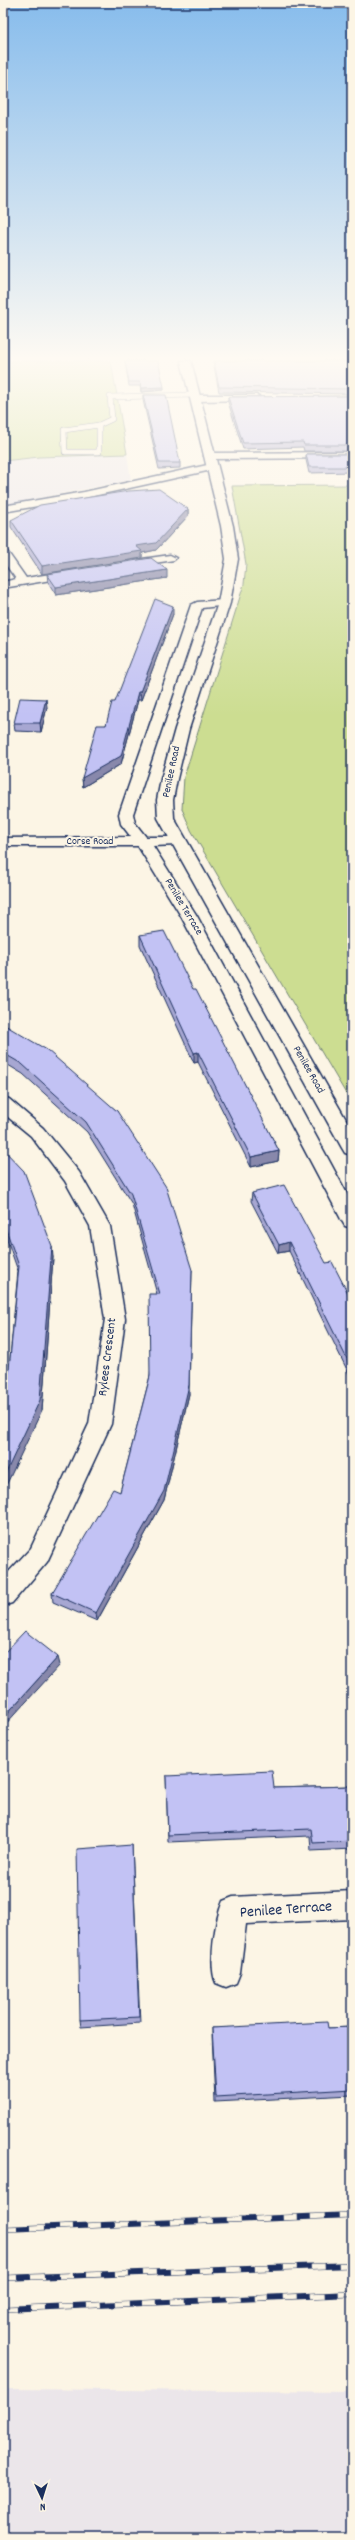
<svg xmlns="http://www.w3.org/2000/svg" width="355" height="2540" font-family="Dekko,sans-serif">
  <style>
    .built { fill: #ebe6ea }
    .green { fill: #ccdd91; stroke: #748678 }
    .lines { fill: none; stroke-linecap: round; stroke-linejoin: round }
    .lane-casing { stroke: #1b2f5e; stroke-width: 6 }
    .street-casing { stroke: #1b2f5e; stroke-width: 3 }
    .secondary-casing { stroke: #1b2f5e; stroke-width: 3 }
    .lane { stroke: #fcf5e5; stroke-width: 5 }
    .street { fill: #fcf5e5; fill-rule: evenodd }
    .secondary { fill: #fcf5e5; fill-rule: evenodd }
    .rail-casing { stroke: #1b2f5e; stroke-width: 6 }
    .rail { stroke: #fcf5e5; stroke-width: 5; stroke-dasharray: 14; stroke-linecap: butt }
    .wall { fill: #a7a7d2; stroke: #1b2f5e }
    .shaded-wall { fill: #8888ab; stroke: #1b2f5e }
    .building { fill: #c2c2f4; stroke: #1b2f5e }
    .labels { text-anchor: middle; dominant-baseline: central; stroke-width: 4; stroke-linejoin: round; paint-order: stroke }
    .far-street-label { font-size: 11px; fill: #1b2f5e; stroke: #fcf5e5 }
    .street-label { font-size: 13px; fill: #1b2f5e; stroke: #fcf5e5 }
    .near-street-label { font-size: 16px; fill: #1b2f5e; stroke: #fcf5e5 }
  </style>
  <rect width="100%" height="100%" fill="#fcf5e5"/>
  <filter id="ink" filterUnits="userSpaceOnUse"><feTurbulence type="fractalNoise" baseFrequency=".025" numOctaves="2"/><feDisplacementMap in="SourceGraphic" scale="8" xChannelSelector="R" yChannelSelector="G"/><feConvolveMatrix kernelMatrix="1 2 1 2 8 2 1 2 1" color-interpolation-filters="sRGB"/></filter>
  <g filter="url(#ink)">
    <g class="built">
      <path d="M127 454 131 480 3 505V461L39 457Z"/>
      <path d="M3 2389 352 2392V2537H3Z"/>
    </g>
    <g class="green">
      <path d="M3 361H111L127 454 39 457 3 461Z"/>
      <path d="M352 485V1104L191 830 182 809 184 777 244 584 246 564 232 486Z"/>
    </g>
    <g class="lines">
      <g class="lane-casing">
        <g id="lane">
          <path d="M99 425V452H65L64 430Z"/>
          <path d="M99 425 112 419 110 397 194 395"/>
        </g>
      </g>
      <g class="street-casing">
        <g id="street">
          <path d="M256 395 259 396V400L195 401 190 398 195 395Z"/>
          <path d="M352 452V458L209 459 204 456 209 453Z"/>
          <path d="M212 464 217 467 216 469 84 498 3 512V506L84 492Z"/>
          <path d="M3 550 7 551 26 578 75 570 81 573 75 576 3 588V582L16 579 3 561Z"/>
          <path d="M170 555 176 558 174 560 128 567 122 564 128 561Z"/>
          <path d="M224 600 228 601V605L202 608 133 814 135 823 146 837H178L185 841 178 845 153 846 197 916 352 1203V1228L345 1226 342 1221 181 916 138 846H3V838L131 837 121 824 119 814 191 605 197 602Z"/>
          <path d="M3 1097 9 1099 43 1128 79 1172 110 1226 125 1319 111 1424 47 1562 12 1603 3 1606V1578L31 1548 89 1424 105 1319 90 1226 65 1181 31 1136 3 1113Z"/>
          <path d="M352 1891V1919L246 1924 240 1973 236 1983 226 1987 216 1983C208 1965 215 1919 223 1901L233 1897Z"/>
        </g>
      </g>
      <g class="secondary-casing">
        <path id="secondary" d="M181 361H191L233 526 238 559 230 603 189 729 177 779 173 800 174 818 352 1130V1155L345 1153 342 1148 158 818 157 800 161 779 175 729 218 603 226 559 221 526Z"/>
      </g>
      <use href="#lane" class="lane"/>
      <use href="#street" class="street"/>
      <use href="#secondary" class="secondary"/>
      <g class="rail-casing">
        <g id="rail">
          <path d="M3 2229 352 2215"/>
          <path d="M3 2278 352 2265"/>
          <path d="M3 2309 352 2294"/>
        </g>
      </g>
      <use href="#rail" class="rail"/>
    </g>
    <g class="wall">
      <path d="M125 361H158L164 390 141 392 140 386H129Z"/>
      <path d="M213 361H352V394L219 392Z"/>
      <path d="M143 395 180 463V468L159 469 143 400Z"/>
      <path d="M352 396V451H304L303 447 243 449 228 402V397Z"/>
      <path d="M306 454H352V472L309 473 306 460Z"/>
      <path d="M188 509V516L156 550 142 553V558L42 574 11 527V520Z"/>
      <path d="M47 574 167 578 56 595 48 582Z"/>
      <path d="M173 614 141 700H138L121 764 83 787 82 778 106 725 115 702Z"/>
      <path d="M47 707 41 732 15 731 14 723Z"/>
      <path d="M140 935 193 989 279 1151 278 1161 251 1167 198 1062 194 1063 140 945Z"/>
      <path d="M3 1024 117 1111 189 1394 164 1500 97 1621 53 1602 52 1593 120 1492 150 1376 157 1294 132 1204 87 1132 23 1074 3 1062Z"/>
      <path d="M3 1149 53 1257 42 1410 8 1379 18 1271 3 1228Z"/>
      <path d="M252 1193 326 1263 352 1301V1380L289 1251 278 1253 251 1201Z"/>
      <path d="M166 1776 274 1788 352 1786V1849L311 1851 310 1836 168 1842Z"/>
      <path d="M132 1845 140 2023 81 2027 80 2020Z"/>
      <path d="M352 2027V2095L215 2102 212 2034V2028H328Z"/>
    </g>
    <g class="shaded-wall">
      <path d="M164 387V390L141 392V388Z"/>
      <path d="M188 509V516L156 550 142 553V558L42 574V566L136 546Z"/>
      <path d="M167 570V578L56 595V587Z"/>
      <path d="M7 595 8 605 3 606V596Z"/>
      <path d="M173 606V614L141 700 140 692Z"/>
      <path d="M138 692V700L121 764 83 787 82 778Z"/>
      <path d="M46 699 47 707 41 732 40 723Z"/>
      <path d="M198 1052V1062L194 1063V1053Z"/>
      <path d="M279 1151 278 1161 251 1167V1157Z"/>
      <path d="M289 1242V1251L278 1253 279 1245Z"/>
      <path d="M52 1246 53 1257 42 1410 3 1492V1479Z"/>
      <path d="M192 1270 189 1394 164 1500 97 1621 96 1613Z"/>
      <path d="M58 1657 60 1665 3 1727V1718Z"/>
    </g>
    <g class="building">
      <path d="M125 361H158L164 387 141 388 140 382H129Z"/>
      <path d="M214 361H352V389L219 387Z"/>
      <path d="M143 395H166L180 463H159Z"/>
      <path d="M352 396V445H304L303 442 243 443 228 397Z"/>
      <path d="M306 454H352V467H309Z"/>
      <path d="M159 489 188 509 156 543 136 546 142 551 42 566 11 520 40 505 129 491Z"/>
      <path d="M151 558 167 570 56 587 47 574Z"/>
      <path d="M3 589 7 595 3 596Z"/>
      <path d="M155 599 173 606 140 692H138L121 756 82 778 97 725H106L112 702H115Z"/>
      <path d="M20 698 46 699 40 723H14Z"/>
      <path d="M164 931 193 989H196L279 1151 251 1157 198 1052 194 1053 140 935Z"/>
      <path d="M3 1024 47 1050 117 1111 166 1187 192 1270 189 1385 164 1491 96 1613 52 1593 113 1489 120 1492 150 1376 149 1294H160L131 1194 86 1122 22 1064 3 1053Z"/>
      <path d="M3 1149 24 1171 52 1246 40 1400 3 1479V1389L8 1379 19 1266 3 1221Z"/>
      <path d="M284 1185 326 1263 332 1262 352 1301V1369L289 1242 279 1245 252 1193Z"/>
      <path d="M25 1631 58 1657 3 1718V1654Z"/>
      <path d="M272 1771 274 1788 352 1786V1841L313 1843 311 1829 168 1835 166 1776Z"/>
      <path d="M132 1845 139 2017 80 2020 77 1849Z"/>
      <path d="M327 2022 328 2028 352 2027V2089L216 2097 212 2028Z"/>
    </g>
  </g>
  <linearGradient id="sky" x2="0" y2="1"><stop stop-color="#87bcec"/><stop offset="0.5" stop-color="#fefaf3"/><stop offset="1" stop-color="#fefaf3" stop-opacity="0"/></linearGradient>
  <rect width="355" height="716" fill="url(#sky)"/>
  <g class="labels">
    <g class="far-street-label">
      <text transform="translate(172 772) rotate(-78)">Penilee Road</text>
      <text x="90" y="842">Corse Road</text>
      <text transform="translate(183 907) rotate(59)">Penilee Terrace</text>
      <text transform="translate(308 1070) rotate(60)">Penilee Road</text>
    </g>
    <g class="street-label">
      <text transform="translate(108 1357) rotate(-83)">Rylees Crescent</text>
    </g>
    <g class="near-street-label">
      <text transform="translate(286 1910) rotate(-4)">Penilee Terrace</text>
    </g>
  </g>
  <rect width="355" height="2540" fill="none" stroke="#fcf5e5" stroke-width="16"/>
  <rect x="8" y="8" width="339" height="2524" fill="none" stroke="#1b2f5e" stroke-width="1.5" filter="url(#ink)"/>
  <g transform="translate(42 2498) rotate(176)" stroke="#fcf5e5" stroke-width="3" paint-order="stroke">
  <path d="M0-3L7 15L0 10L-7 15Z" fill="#1b2f5e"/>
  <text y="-6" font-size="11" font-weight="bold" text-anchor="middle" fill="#1b2f5e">N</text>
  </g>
</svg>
